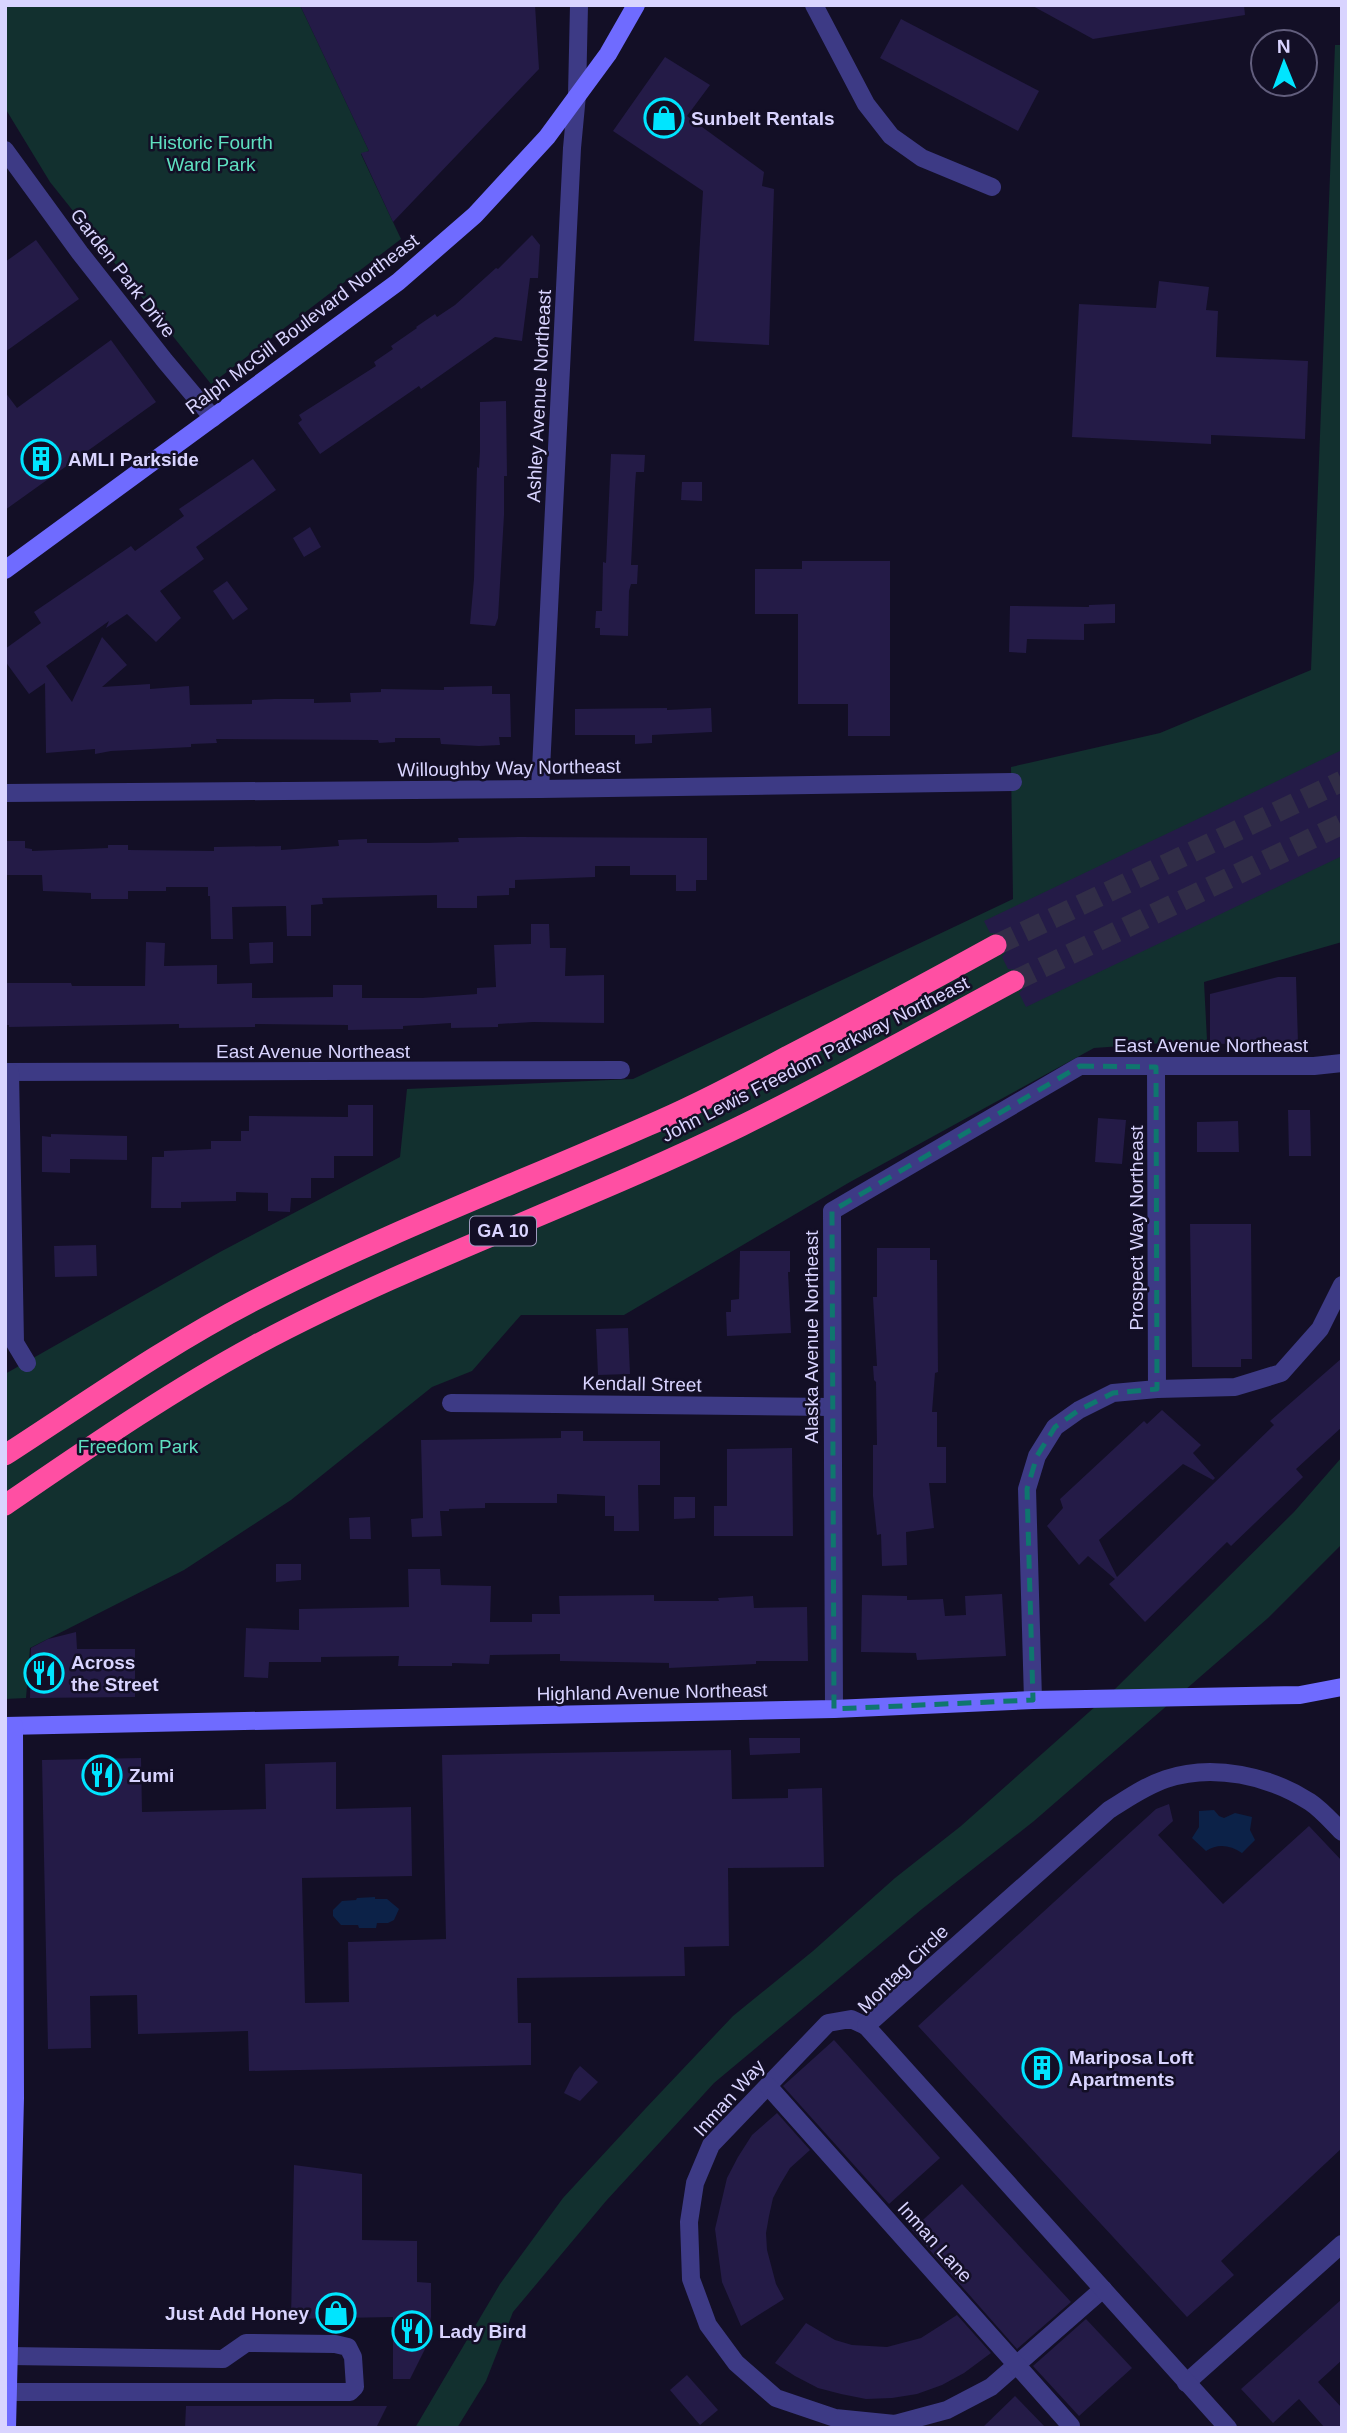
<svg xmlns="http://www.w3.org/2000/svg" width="1347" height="2433" font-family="Arial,sans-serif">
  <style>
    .green { fill: #12302f }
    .water { fill: #0c2248 }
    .building { fill: #241b47 }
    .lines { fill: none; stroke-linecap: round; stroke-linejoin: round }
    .highway-tunnel { stroke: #312d47; stroke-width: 21; stroke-dasharray: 21 10; stroke-linecap: butt }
    .street { stroke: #3d3a85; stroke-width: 18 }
    .secondary { stroke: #6f6bff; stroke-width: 18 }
    .highway { stroke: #ff4fa3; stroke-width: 21 }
    .marked { fill: none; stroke: #0f766e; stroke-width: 5; stroke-dasharray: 14 9; stroke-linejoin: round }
    .labels { text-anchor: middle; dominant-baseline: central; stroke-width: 5; stroke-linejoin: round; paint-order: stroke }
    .shield { fill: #130f26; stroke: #9e99be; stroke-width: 2 }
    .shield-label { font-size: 18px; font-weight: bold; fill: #d9d4ff }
    .poi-label { font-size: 19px; font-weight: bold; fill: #d9d4ff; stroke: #130f26; text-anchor: start }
    .park-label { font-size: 19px; fill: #5fe0c0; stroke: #130f26 }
    .street-label { font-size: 19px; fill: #d9d4ff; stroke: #130f26 }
  </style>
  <rect width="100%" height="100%" fill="#130f26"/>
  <g class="green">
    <path d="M5 5H300L369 151 361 154 401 239 211 384 50 182 5 108Z"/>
    <path d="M1335 45H1342V942L1204 982 1207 1040 1094 1048 850 1182 624 1315H521L472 1371 432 1387 291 1500 184 1570 30 1648 26 1698 5 1699V1374L220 1252 400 1157 407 1089 633 1079 1013 899 1011 767 1160 733 1311 670Z"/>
    <path d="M1342 1457V1544L1268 1618 1034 1821 922 1909 714 2083 606 2201 513 2312 486 2381 457 2428H415L500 2284 563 2198 646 2108 733 2016 813 1951 895 1878 961 1826 1115 1689 1294 1512Z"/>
  </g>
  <g class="water">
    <path d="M1214 1810 1219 1816 1224 1818 1235 1813 1252 1817 1250 1830 1255 1840 1242 1853C1230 1845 1218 1843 1206 1851L1192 1838 1199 1827V1811Z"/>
    <path d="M375 1897V1899H387L399 1909 394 1920 388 1923H377L376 1928H359L358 1925H341L333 1916V1910L342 1901 356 1900 357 1898Z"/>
  </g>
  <g class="building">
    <path d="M300 5H535L539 69 393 222 361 153 369 151Z"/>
    <path d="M1031 5H1244L1245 15 1093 39Z"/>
    <path d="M901 19 1039 91 1018 131 880 58Z"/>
    <path d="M665 57 710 85 687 116 764 172 762 186 774 189 769 345 694 341 703 191 613 131Z"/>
    <path d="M532 235 540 245 538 278H530L522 341 495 337 421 389 419 386 320 454 298 423 302 420 299 415 376 366 374 362 393 349 391 346 417 328 416 327 435 314 437 317 455 305 496 268 498 269Z"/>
    <path d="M36 240 79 299 5 352V262Z"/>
    <path d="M1159 281 1209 287 1206 310 1218 311 1216 357 1308 361 1305 439 1211 435V444L1072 437 1079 304 1156 308Z"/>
    <path d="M111 340 156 402 5 510V392L17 408Z"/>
    <path d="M506 401 507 476H504V515L498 618 495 626 470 624 474 579 477 467 479 468 480 451V402Z"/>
    <path d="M611 454 645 455 644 472H636L635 486 631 565H638L637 584H631L629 591 628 636 600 635V628H595L596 611H602L603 562 606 563Z"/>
    <path d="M253 459 276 490 196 547 204 559 160 591 181 618 156 642 127 614 106 628 109 621 46 666 72 702 102 637 127 665 102 687 150 684V689L189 686 190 705 252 704V700L274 699H314V703L351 702 350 693 381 692V689L444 690V687L492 686V694H510L511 737H499L500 745 479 746 441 744 440 738H395V742L379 743 378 740 216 739 217 743 191 744V747L111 751 95 754V749L46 753 45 683 29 694 5 661V649L41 623 34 612 131 546 135 551 184 516 179 509Z"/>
    <path d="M682 482H702V501L681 500Z"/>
    <path d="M310 527 321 547 304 557 293 538Z"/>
    <path d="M802 561H890V736H848V704H798V614H755V569H802Z"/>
    <path d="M227 581 248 609 233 620 213 591Z"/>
    <path d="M1115 604V623L1084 624V640L1027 639 1026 653 1009 652 1010 606 1089 607V605Z"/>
    <path d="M667 708V710L711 708 712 732 652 735V743L635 744V735H575V709Z"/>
    <path d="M1342 750V856L1026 1007 1019 993 1025 987 1026 975 1020 970 1008 969 1002 957 1007 951 1008 939 1002 934 990 933 984 921Z"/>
    <path d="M519 837 707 838V880H696V891H676V875H630V866H595V877L515 880V888H509V895L477 896V908H437V895L322 898 323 904 311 905V936H287L286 906 232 907 233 939H211L210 896H208V887H166V891H128V899H91V893L43 891 42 875H5L7 841H25V848L32 849V851L108 848V845H128V850L214 851V847L281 846V850L339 846 338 840 367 839V843H426L459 842 458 838Z"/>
    <path d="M531 924H549L550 948H566L565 976 604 975V1023L533 1022 498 1024V1027L451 1028V1023L403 1026V1029L348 1030V1025L255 1024V1027L179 1028V1024L9 1027V1025H5V983H71L72 986H145L146 942 165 943 164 966 217 965V984L252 983V998L333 997V985H362V998H422L477 994V988L496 987 494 945 531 944Z"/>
    <path d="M273 942V963L250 964 249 943Z"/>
    <path d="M1278 977H1296L1298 1043 1210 1044V994Z"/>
    <path d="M348 1105H373V1156H334V1178H311V1198H291L290 1212 268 1211V1193L236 1192V1201L181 1202V1208H151L152 1157H164V1151L211 1149V1141H241V1131H249V1116L348 1117Z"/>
    <path d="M1288 1110H1310L1311 1156H1289Z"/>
    <path d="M1098 1118 1126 1120 1122 1164 1095 1162Z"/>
    <path d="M1238 1121 1239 1152H1197V1122Z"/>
    <path d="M51 1134 127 1136V1160L70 1159V1173L42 1172V1136L51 1137Z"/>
    <path d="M1190 1224H1251L1252 1359H1241V1367H1192Z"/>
    <path d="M96 1245 97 1276 55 1277 54 1246Z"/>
    <path d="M877 1248H930V1260H937L938 1372 935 1373 932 1412H937V1447H946V1483H929L934 1528 906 1532 907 1565 882 1566 881 1534 877 1535 873 1496V1445H877L876 1382 874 1380 873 1366H877L873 1297H877Z"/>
    <path d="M740 1251H790V1272H788L791 1333 727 1336 726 1312H731V1300L739 1299Z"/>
    <path d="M628 1328 630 1374 598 1375 596 1329Z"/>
    <path d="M1342 1358V1427L1296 1469 1303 1477 1231 1546 1227 1542 1145 1622 1109 1584 1115 1579 1088 1556 1079 1565 1047 1526 1063 1508 1060 1499 1144 1421 1147 1424 1162 1410 1201 1445 1193 1453 1215 1478 1213 1480 1183 1464 1099 1540 1117 1577 1274 1425 1270 1421Z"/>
    <path d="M561 1431H583V1441H660V1485H638L639 1531H614V1516H605V1496L557 1494V1503H485V1508L449 1509V1511H440L442 1536 412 1537 411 1519 423 1518 421 1440 561 1438Z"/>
    <path d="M792 1448 793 1536H714V1506H727V1449Z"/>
    <path d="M674 1497H695V1518L674 1519Z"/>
    <path d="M370 1517 371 1539H350L349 1518Z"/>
    <path d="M276 1564H301V1580L276 1582Z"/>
    <path d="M408 1569H440L441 1585 491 1586 490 1622H532V1614H560L559 1596 654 1595V1601H719L718 1598 753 1596 754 1608 807 1607 808 1661H756V1664L669 1668V1663L560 1661V1654L490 1655 489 1664 452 1663V1666H398L399 1656 321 1657V1662H269L268 1678 244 1677 246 1628 299 1630V1609L409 1607Z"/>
    <path d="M1002 1594 1006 1656 917 1660 916 1653 861 1652 862 1595 907 1596V1600L943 1599 945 1616 966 1615 965 1596Z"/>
    <path d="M76 1632 77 1649H135V1697L30 1698 31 1648 48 1639Z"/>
    <path d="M749 1738H800V1753L750 1755Z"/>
    <path d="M731 1750 732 1799 788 1798V1789L822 1788 824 1867 728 1868 729 1946 684 1947 685 1976 517 1978 518 2023H531V2065L249 2071 248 2031 138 2034 137 1995 90 1996 91 2048 48 2049 42 1760 141 1758 142 1812 266 1809 265 1764 336 1762V1809L411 1807 412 1876 302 1878 305 2003 349 2002 348 1942 446 1939 442 1755Z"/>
    <path d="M1169 1804 1173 1821 1158 1835 1223 1904 1309 1826 1342 1861V2148L1221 2261 1234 2275 1187 2317 918 2026 1156 1809Z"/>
    <path d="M834 2040 940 2158 889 2204 783 2086Z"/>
    <path d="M580 2066 598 2082 580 2101 564 2093 574 2073Z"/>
    <path d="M777 2113 810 2150 790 2168 781 2183 773 2198 769 2216 766 2233 767 2250 776 2284 784 2299 741 2326 722 2282 715 2229 727 2178 738 2157 752 2135Z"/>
    <path d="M294 2165 362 2174V2240L417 2241V2282L431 2283V2317L425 2349 410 2379H393V2317L291 2319Z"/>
    <path d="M962 2184 1071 2302 1017 2349 912 2230Z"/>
    <path d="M1342 2299V2360L1318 2382 1342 2408V2428H1325L1299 2399 1273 2423 1241 2389Z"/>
    <path d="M957 2315 991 2353 964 2373 942 2385 917 2394 892 2398 866 2399 841 2394 818 2388 795 2376 775 2363 806 2323 835 2340 852 2345 887 2347 921 2338Z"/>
    <path d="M1086 2319 1132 2368 1079 2416 1033 2366Z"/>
    <path d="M687 2375 718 2410 700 2425 670 2390Z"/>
    <path d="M1015 2396 1046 2428H982Z"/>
    <path d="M186 2406H387L376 2428H185Z"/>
  </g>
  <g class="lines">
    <g class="highway-tunnel">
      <path d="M996 945 1342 781"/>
      <path d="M1014 981 1342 824"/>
    </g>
    <g class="street">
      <path d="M814 5 866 104 891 136 922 158 992 187"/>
      <path d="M5 150 80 253 165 361 213 418"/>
      <path d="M540 789 572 148 577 95 579 5"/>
      <path d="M5 793 540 789 1013 782"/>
      <path d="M1156 1067 1157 1389"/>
      <path d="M5 1072 621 1070"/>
      <path d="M10 1072 15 1343 27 1363"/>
      <path d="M451 1403 832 1407"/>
      <path d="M1033 1700 1027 1489 1037 1456 1055 1427 1079 1410 1113 1393 1157 1389 1235 1387 1281 1373 1320 1329 1342 1285"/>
      <path d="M834 1709 832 1211 1080 1066H1314L1342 1063"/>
      <path d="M866 2026 851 2019 828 2023 711 2145 695 2183 689 2222 691 2279 708 2325 736 2363 776 2398 835 2418 895 2424 947 2410 991 2387 1103 2289"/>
      <path d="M768 2086 1071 2426"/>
      <path d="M1186 2383 1342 2244"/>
      <path d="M5 2392H350L355 2387 353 2357 348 2347 335 2344 246 2343 223 2359 9 2356"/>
      <path d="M1228 2428 866 2026 1109 1810C1127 1799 1145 1786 1166 1779 1213 1763 1270 1776 1310 1802 1322 1810 1332 1822 1342 1832"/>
    </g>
    <g class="secondary">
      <path d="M5 570 398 282 475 215 547 137 608 54 636 5"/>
      <path d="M5 1726 834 1709 1033 1700 1300 1695 1342 1687"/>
      <path d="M7 2428 15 2098 14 1726"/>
    </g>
    <g class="highway">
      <path d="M5 1455C87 1402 166 1346 253 1301 381 1235 515 1184 647 1126 695 1106 742 1081 788 1056 858 1020 927 983 996 945"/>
      <path d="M5 1505C87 1449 169 1392 256 1345 413 1261 582 1204 741 1126 833 1081 923 1030 1014 981"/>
    </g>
  </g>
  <path class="marked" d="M1080 1066 1156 1067 1157 1389 1113 1393 1079 1410 1055 1427 1037 1456 1027 1489 1033 1700 834 1709 832 1211Z"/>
  <defs>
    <g id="shop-ring" transform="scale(2.0125)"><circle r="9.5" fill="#130f26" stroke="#00e5ff" stroke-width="1.5"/><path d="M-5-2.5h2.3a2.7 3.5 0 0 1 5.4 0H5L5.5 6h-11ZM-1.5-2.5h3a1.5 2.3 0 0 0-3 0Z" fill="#00e5ff"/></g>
    <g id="building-ring" transform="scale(2.0125)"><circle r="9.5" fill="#130f26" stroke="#00e5ff" stroke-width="1.5"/><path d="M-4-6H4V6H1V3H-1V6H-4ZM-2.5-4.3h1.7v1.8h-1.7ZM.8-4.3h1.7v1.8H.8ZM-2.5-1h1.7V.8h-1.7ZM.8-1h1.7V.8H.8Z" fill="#00e5ff"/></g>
    <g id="restaurant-ring" transform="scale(2.0125)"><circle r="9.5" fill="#130f26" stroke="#00e5ff" stroke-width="1.5"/><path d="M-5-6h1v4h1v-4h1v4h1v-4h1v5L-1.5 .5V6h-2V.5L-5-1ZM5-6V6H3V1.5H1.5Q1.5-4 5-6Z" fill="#00e5ff"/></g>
  </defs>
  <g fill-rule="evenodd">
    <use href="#shop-ring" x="664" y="118"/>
    <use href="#building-ring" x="41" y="459"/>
    <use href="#restaurant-ring" x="44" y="1673"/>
    <use href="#restaurant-ring" x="102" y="1775"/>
    <use href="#building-ring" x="1042" y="2068"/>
    <use href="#shop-ring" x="336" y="2313"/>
    <use href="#restaurant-ring" x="412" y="2331"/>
  </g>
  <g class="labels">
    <rect class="shield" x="470" y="1216.5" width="66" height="29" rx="5"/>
    <g class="shield-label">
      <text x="503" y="1231">GA 10</text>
    </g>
    <g class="poi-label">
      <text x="691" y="118">Sunbelt Rentals</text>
      <text x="68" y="459">AMLI Parkside</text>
      <text x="71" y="1662">Across<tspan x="71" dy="22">the Street</tspan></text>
      <text x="129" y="1775">Zumi</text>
      <text x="1069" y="2057">Mariposa Loft<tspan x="1069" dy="22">Apartments</tspan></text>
      <text x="309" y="2313" text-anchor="end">Just Add Honey</text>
      <text x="439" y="2331">Lady Bird</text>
    </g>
    <g class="park-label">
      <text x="211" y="142">Historic Fourth<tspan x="211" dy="22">Ward Park</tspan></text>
      <text x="138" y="1446">Freedom Park</text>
    </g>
    <g class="street-label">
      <text transform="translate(123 273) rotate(52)">Garden Park Drive</text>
      <text transform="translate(302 324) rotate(-37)">Ralph McGill Boulevard Northeast</text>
      <text transform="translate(539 396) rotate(-87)">Ashley Avenue Northeast</text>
      <text transform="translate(509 768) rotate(-1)">Willoughby Way Northeast</text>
      <text x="1211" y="1045">East Avenue Northeast</text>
      <text x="313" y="1051">East Avenue Northeast</text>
      <text transform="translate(815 1059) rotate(-27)">John Lewis Freedom Parkway Northeast</text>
      <text transform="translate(1136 1228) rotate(-90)">Prospect Way Northeast</text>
      <text transform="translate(811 1337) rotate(-90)">Alaska Avenue Northeast</text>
      <text transform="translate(642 1384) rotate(1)">Kendall Street</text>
      <text transform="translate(652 1692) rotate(-1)">Highland Avenue Northeast</text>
      <text transform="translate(903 1969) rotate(-44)">Montag Circle</text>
      <text transform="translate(729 2098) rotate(-48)">Inman Way</text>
      <text transform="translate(935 2242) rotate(48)">Inman Lane</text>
    </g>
  </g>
  <rect width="1347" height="2433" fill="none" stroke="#d9d4ff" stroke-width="14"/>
  <g transform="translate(1284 63) rotate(359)"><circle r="33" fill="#130f26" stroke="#625e7d" stroke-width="2"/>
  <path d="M0-5L12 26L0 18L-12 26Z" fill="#00e5ff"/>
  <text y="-10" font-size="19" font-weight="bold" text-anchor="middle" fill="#d9d4ff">N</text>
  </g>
</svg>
